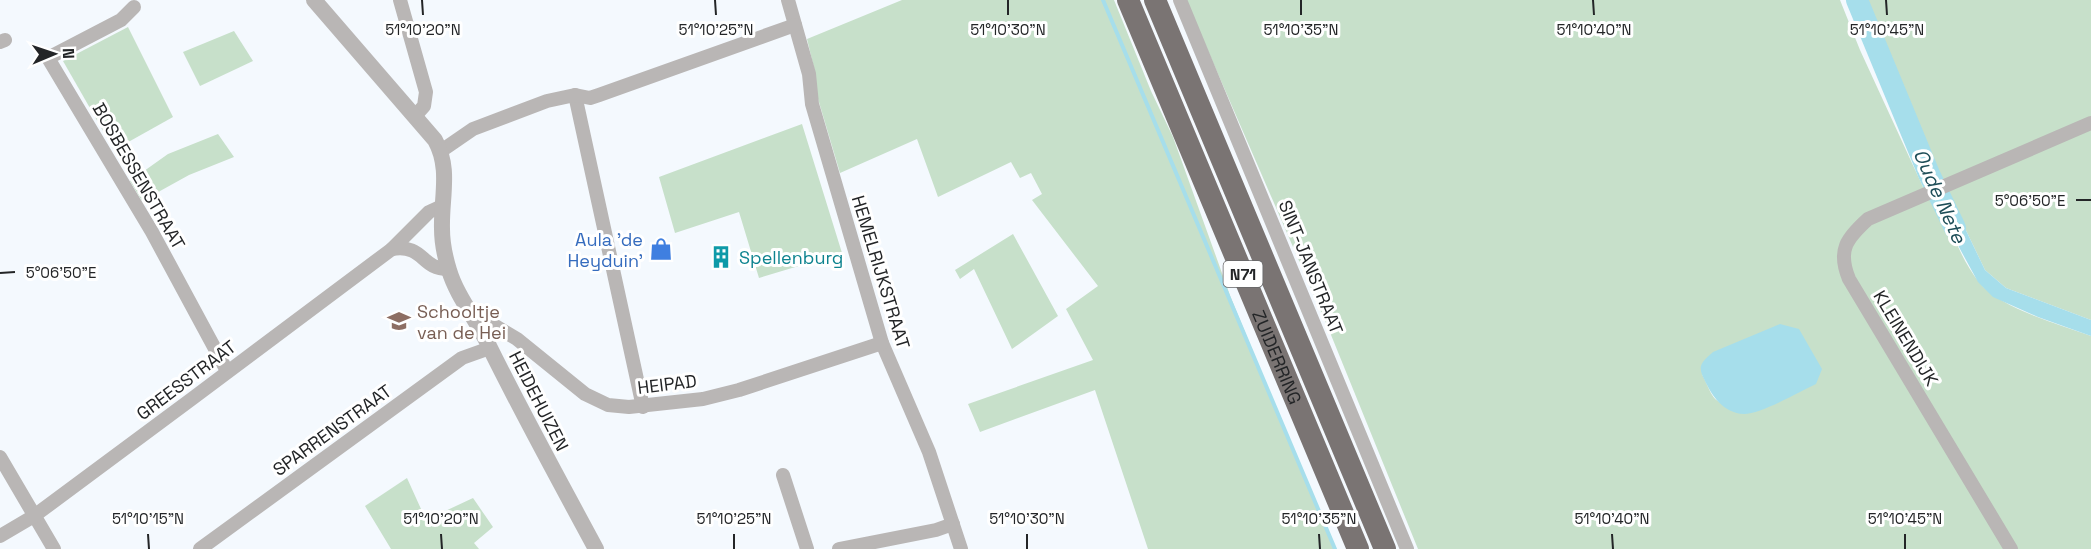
<svg xmlns="http://www.w3.org/2000/svg" width="2091" height="549" font-family="'Space Grotesk',sans-serif">
  <style>
    .green { fill: #c7e0ca; fill-rule: evenodd }
    .water { fill: #a6deeb }
    .lines { fill: none; stroke-linecap: round; stroke-linejoin: round }
    .stream { stroke: #a6deeb; stroke-width: 4 }
    .river { stroke: #a6deeb; stroke-width: 22 }
    .minor { stroke: #b9b6b5; stroke-width: 14 }
    .tertiary { stroke: #b9b6b5; stroke-width: 16 }
    .trunk { stroke: #7a7473; stroke-width: 22 }
    .ticks { fill: none; stroke: #232527; stroke-width: 2 }
    .labels { text-anchor: middle; dominant-baseline: central; stroke-width: 6; stroke-linejoin: round; paint-order: stroke }
    .shield { fill: #fff; stroke: #656668; stroke-width: 1.5 }
    .shield-label { font-size: 16px; font-weight: bold; fill: #232527 }
    .street-label { font-size: 18px; fill: #232527; stroke: #fff }
    .shop-label { font-size: 18px; fill: #366cbe; stroke: #fff; text-anchor: end }
    .culture-label { font-size: 18px; fill: #0d838f; stroke: #fff; text-anchor: start }
    .education-label { font-size: 18px; fill: #785e54; stroke: #fff; text-anchor: start }
    .water-label { font-size: 20px; font-style: italic; fill: #1e4e58; stroke: #fff }
    .ticks-label { font-size: 15px; text-anchor: middle; fill: #232527; stroke: #fff; stroke-width: 6; stroke-linejoin: round; paint-order: stroke }
  </style>
  <rect width="100%" height="100%" fill="#f4f9fe"/>
  <g class="green">
    <path d="M902 0H1114L1151 91 1173 137 1231 298 1334 549H1148L1095 390 980 432 968 404 1093 360 1066 309 1098 286 1032 200 1042 194 1031 173 1020 178 1011 162 938 197 917 139 840 173 816 92 815 72 807 39Z"/>
    <path d="M1186 0H1840L1860 50 1923 187C1928 193 1934 198 1938 205 1952 230 1961 260 1979 282 2001 309 2059 324 2091 336V549H1418L1329 330ZM1702 374 1769 406C1759 411 1753 410 1742 408 1712 404 1714 399 1702 374Z"/>
    <path d="M1867 0H2091V320L2006 288 1985 270 1949 195Z"/>
    <path d="M128 27 173 117 114 150 63 61Z"/>
    <path d="M234 31 253 61 200 86 183 52Z"/>
    <path d="M802 124 842 253 759 278 739 212 675 233 659 177Z"/>
    <path d="M218 134 234 157 189 175 142 201 130 181 168 154Z"/>
    <path d="M1013 234 1058 316 1012 349 974 269 960 279 955 270Z"/>
    <path d="M407 478 426 520 473 498 493 527 474 543 479 549H391L365 506Z"/>
  </g>
  <g class="water">
    <path d="M1949 195 1985 270 2006 288 2091 320V336L2038 317 1993 297 1978 282 1960 249 1937 203Z"/>
    <path d="M1780 324 1799 329 1822 369 1816 384C1799 392 1761 414 1744 414 1723 413 1712 396 1704 379 1702 375 1700 370 1701 366 1703 360 1709 356 1713 352Z"/>
  </g>
  <g class="lines">
    <path class="stream" d="M1103 0 1335 549"/>
    <path class="river" d="M1857 0 1929 174 1955 228"/>
    <g class="minor">
      <path d="M400 0 426 92 424 106 415 116"/>
      <path d="M788 0 809 74 812 104 882 343 929 452 961 549"/>
      <path d="M1180 0 1407 549"/>
      <path d="M134 7 121 20 48 58 152 232 227 371"/>
      <path d="M0 42 5 40"/>
      <path d="M575 95 643 407"/>
      <path d="M441 151 473 129 547 101 575 95 590 98 599 95 795 25"/>
      <path d="M392 249C425 244 420 269 448 269"/>
      <path d="M476 320 497 327 517 339 585 394 608 405 629 407 703 399 739 390 882 343"/>
      <path d="M0 457 54 549"/>
      <path d="M783 475 807 549"/>
      <path d="M0 536 34 516 193 398 392 249 429 212 442 206"/>
      <path d="M200 549 462 358 490 348"/>
      <path d="M839 549 936 530 953 524"/>
      <path d="M2011 549 1849 279C1837 250 1847 238 1868 219L2091 123"/>
    </g>
    <path class="tertiary" d="M314 0 435 140C451 169 441 197 442 229 442 243 445 257 449 270 457 297 477 320 489 346 523 415 560 482 596 549"/>
    <g class="trunk">
      <path id="s1" d="M1128 0 1358 549"/>
      <path d="M1155 0 1385 549"/>
    </g>
  </g>
  <path class="ticks" d="M422 0 423 15M715 0 716 15M1008 0V15M1301 0V15M1593 0 1594 15M1886 0 1887 15M2076 200H2091M0 273 15 272M148 534 149 549M441 534 442 549M734 534V549M1027 534V549M1319 534 1320 549M1612 534 1613 549M1905 534V549"/>
  <defs>
    <g id="shop-bare" transform="scale(1.8)"><path d="M-5-2.5h2.3a2.7 3.5 0 0 1 5.4 0H5L5.5 6h-11ZM-1.5-2.5h3a1.5 2.3 0 0 0-3 0Z" fill="#3f7fe0" stroke="#fff" stroke-width="2.5" paint-order="stroke"/></g>
    <g id="building-bare" transform="scale(1.8)"><path d="M-4-6H4V6H1V3H-1V6H-4ZM-2.5-4.3h1.7v1.8h-1.7ZM.8-4.3h1.7v1.8H.8ZM-2.5-1h1.7V.8h-1.7ZM.8-1h1.7V.8H.8Z" fill="#0f9aa8" stroke="#fff" stroke-width="2.5" paint-order="stroke"/></g>
    <g id="school-bare" transform="scale(1.8)"><path d="M0-5L7-2L0 1L-7-2ZM-4 1L0 2.5L4 1V4Q0 6-4 4Z" fill="#8d6e63" stroke="#fff" stroke-width="2.5" paint-order="stroke"/></g>
  </defs>
  <g fill-rule="evenodd">
    <use href="#shop-bare" x="661" y="249"/>
    <use href="#building-bare" x="721" y="257"/>
    <use href="#school-bare" x="399" y="321"/>
  </g>
  <g class="labels">
    <rect class="shield" x="1223.5" y="261" width="39" height="26" rx="4.5"/>
    <g class="shield-label">
      <text x="1243" y="274">N71</text>
    </g>
    <g class="street-label">
      <text transform="translate(139 176) rotate(60)">BOSBESSENSTRAAT</text>
      <text transform="translate(1311 267) rotate(68)">SINT-JANSTRAAT</text>
      <text transform="translate(881 272) rotate(73)">HEMELRIJKSTRAAT</text>
      <text transform="translate(1906 338) rotate(59)">KLEINENDIJK</text>
      <text stroke="none"><textPath href="#s1" startOffset="387">ZUIDERRING</textPath></text>
      <text transform="translate(186 380) rotate(-37)">GREESSTRAAT</text>
      <text transform="translate(667 384) rotate(-7)">HEIPAD</text>
      <text transform="translate(539 401) rotate(63)">HEIDEHUIZEN</text>
      <text transform="translate(332 430) rotate(-36)">SPARRENSTRAAT</text>
    </g>
    <g class="shop-label">
      <text x="643" y="239">Aula 'de<tspan x="643" dy="21">Heyduin'</tspan></text>
    </g>
    <g class="culture-label">
      <text x="739" y="257">Spellenburg</text>
    </g>
    <g class="education-label">
      <text x="417" y="311">Schooltje<tspan x="417" dy="21">van de Hei</tspan></text>
    </g>
    <g class="water-label">
      <text transform="translate(1940 196) rotate(66)">Oude Nete</text>
    </g>
  </g>
  <g class="ticks-label">
    <text x="423" y="35">51°10'20"N</text>
    <text x="716" y="35">51°10'25"N</text>
    <text x="1008" y="35">51°10'30"N</text>
    <text x="1301" y="35">51°10'35"N</text>
    <text x="1594" y="35">51°10'40"N</text>
    <text x="1887" y="35">51°10'45"N</text>
    <text x="2030" y="206">5°06'50"E</text>
    <text x="61" y="278">5°06'50"E</text>
    <text x="148" y="524">51°10'15"N</text>
    <text x="441" y="524">51°10'20"N</text>
    <text x="734" y="524">51°10'25"N</text>
    <text x="1027" y="524">51°10'30"N</text>
    <text x="1319" y="524">51°10'35"N</text>
    <text x="1612" y="524">51°10'40"N</text>
    <text x="1905" y="524">51°10'45"N</text>
  </g>
  <g transform="translate(54 54) rotate(88)" stroke="#ffffff" stroke-width="4.5" paint-order="stroke">
  <path d="M0-4.5L10 22L0 15L-10 22Z" fill="#232527"/>
  <text y="-9" font-size="16" font-weight="bold" text-anchor="middle" fill="#232527">N</text>
  </g>
</svg>
